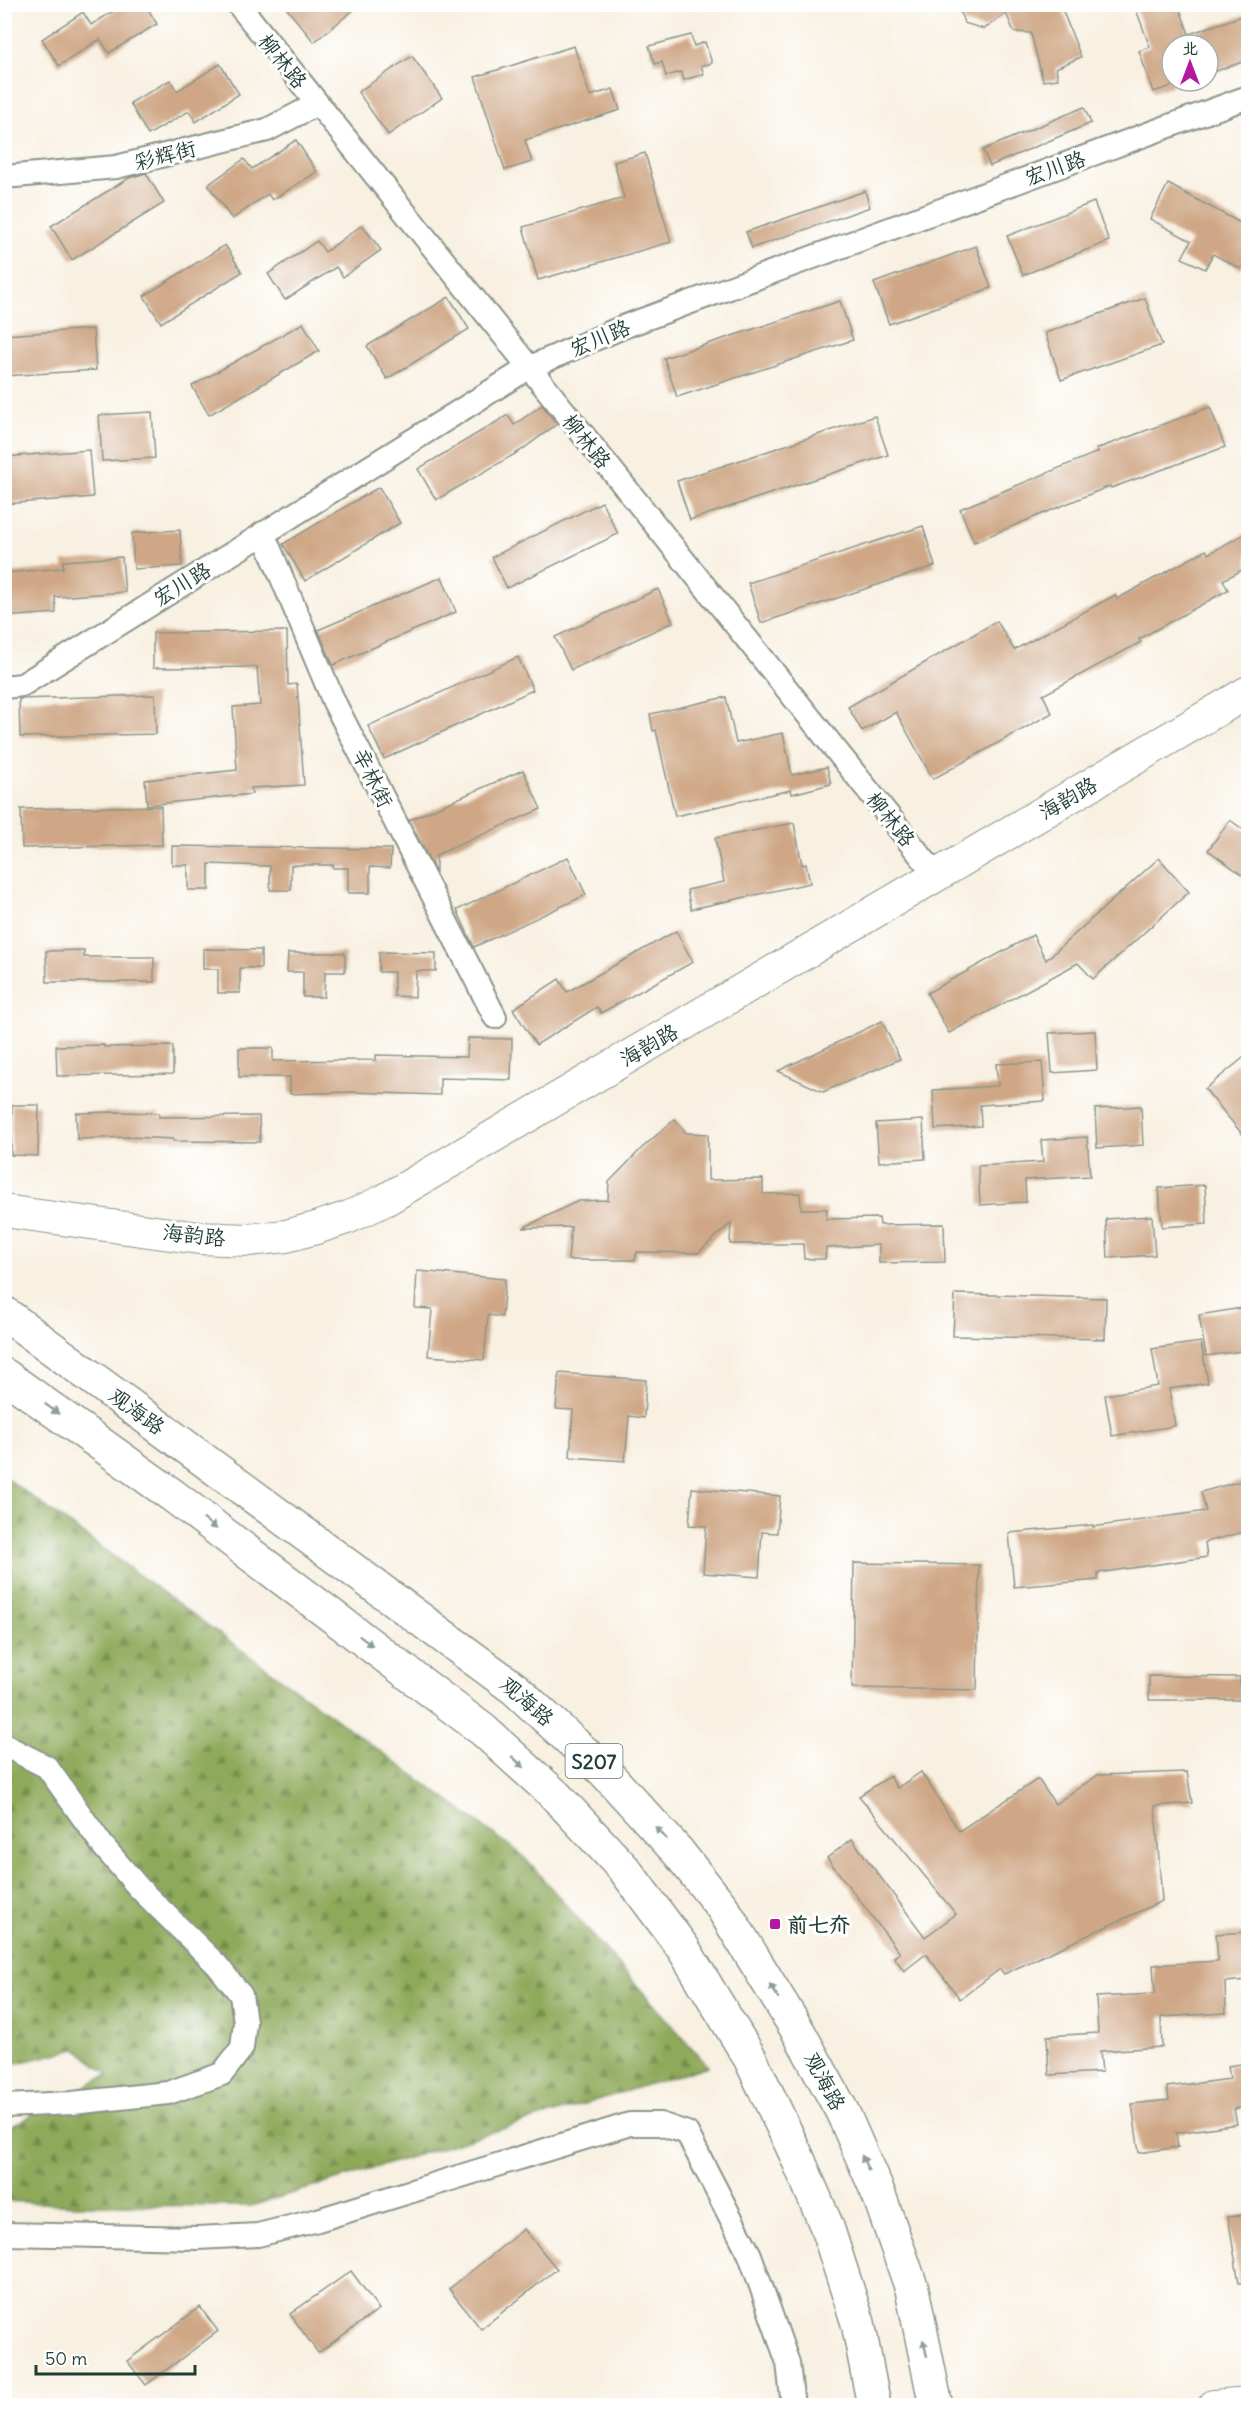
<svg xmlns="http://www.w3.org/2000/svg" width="1253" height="2410" font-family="Delius,'LXGW WenKai TC',sans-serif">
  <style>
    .forest { fill: url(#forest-firs); stroke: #567347; stroke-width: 1.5 }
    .building { fill: #cfa786 }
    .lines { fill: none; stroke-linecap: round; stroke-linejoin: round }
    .street-casing { stroke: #8c968a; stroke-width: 26 }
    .secondary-casing { stroke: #8c968a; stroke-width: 34 }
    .primary-casing { stroke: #8c968a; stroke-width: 36 }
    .street { stroke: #fff; stroke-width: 22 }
    .secondary { stroke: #fff; stroke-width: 32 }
    .primary { stroke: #fff; stroke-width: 33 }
    .oneway { fill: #8f9e9a }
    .poi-dot { fill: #b5179e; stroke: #fff; stroke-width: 2 }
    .labels { text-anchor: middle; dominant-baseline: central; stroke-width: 6; stroke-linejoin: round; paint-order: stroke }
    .shield { fill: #fff; stroke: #627771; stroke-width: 1.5 }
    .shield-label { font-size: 20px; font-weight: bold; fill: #1f3d34 }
    .street-label { font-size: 21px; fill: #1f3d34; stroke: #fff }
    .poi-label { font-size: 21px; font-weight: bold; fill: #1f3d34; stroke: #fff; text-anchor: start }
  </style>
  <defs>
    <pattern id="forest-firs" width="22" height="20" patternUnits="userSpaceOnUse" patternTransform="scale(1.5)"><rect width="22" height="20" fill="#8ea95a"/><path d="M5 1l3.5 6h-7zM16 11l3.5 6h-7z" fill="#738b4b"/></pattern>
  </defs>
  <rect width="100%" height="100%" fill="#fff"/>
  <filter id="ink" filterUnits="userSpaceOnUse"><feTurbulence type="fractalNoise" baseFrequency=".0167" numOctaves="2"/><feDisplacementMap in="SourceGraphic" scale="12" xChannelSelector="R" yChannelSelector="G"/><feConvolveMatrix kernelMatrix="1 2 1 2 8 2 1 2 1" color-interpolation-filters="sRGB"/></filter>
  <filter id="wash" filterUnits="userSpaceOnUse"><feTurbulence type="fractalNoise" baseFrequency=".008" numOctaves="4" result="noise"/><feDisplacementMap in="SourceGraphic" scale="24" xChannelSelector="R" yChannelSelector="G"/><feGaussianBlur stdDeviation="1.35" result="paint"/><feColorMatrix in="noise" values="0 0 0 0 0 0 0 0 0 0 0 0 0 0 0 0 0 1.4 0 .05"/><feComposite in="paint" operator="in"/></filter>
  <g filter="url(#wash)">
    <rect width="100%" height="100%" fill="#f8f0e1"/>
    <path class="forest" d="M5 1477 521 1854 708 2066 251 2206 76 2205 5 2201V2130L108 2074 76 2049 5 2066Z"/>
    <g id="blocks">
      <g class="building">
        <path d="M125 4H145L157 24 109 53 100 39 59 66 42 39 83 12 91 25Z"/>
        <path d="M283 4H361L314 42Z"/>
        <path d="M958 4H1060L1081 57 1056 68 1058 79 1043 81 1031 33 1014 32 1006 13 984 29 964 23Z"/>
        <path d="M1134 4H1178L1189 34 1248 14V60L1208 74V45H1172V86L1153 92 1139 51 1150 47Z"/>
        <path d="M691 35 694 46 705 42 712 63 701 66 704 74 684 80 681 72 666 76 662 62 655 64 649 46Z"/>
        <path d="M574 46 590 96 613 89 620 110 525 140 532 162 505 170 475 77Z"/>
        <path d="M412 56 442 98 388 135 358 92Z"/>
        <path d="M220 64 239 94 196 122 189 111 148 135 130 103 170 80 177 91Z"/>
        <path d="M1084 107 1091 123 990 166 983 150Z"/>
        <path d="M296 140 317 172 272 200 268 194 232 219 208 185 244 159 252 169Z"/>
        <path d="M645 153 671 242 538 280 523 227 624 198 614 162Z"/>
        <path d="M146 173 164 203 72 260 51 226 129 178Z"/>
        <path d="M1168 184 1248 227V256L1241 269 1213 254 1205 269 1182 258 1191 241 1150 219Z"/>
        <path d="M865 191 870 207 752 248 746 232Z"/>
        <path d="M1094 202 1109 241 1023 275 1007 236Z"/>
        <path d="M362 225 381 250 343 277 336 267 285 300 268 274 317 241 325 252Z"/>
        <path d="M225 245 242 272 161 323 144 296Z"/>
        <path d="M976 246 991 288 889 324 874 283Z"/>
        <path d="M449 297 469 329 387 379 367 346Z"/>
        <path d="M1145 298 1162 345 1061 380 1045 333Z"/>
        <path d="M840 301 853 340 677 397 664 358Z"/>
        <path d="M303 323 319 351 209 415 192 386Z"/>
        <path d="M93 329 96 370 4 376V335Z"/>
        <path d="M542 405 557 424 520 451 436 500 418 469 508 415 514 425Z"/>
        <path d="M1210 407 1225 447 1111 488 1110 486 974 542 960 509 1098 452 1096 449Z"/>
        <path d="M152 412 155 458 102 461 99 415Z"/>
        <path d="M875 416 888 455 690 520 677 481Z"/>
        <path d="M89 450 93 497 4 504V457Z"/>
        <path d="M379 487 400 523 305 581 283 544Z"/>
        <path d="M602 502 618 534 507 588 492 557Z"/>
        <path d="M923 526 935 566 761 623 748 583Z"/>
        <path d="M180 530 182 566 134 569 132 533Z"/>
        <path d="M1248 532V567L1223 580 1228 590 1139 639 1141 642 1043 695 1052 713 933 779 896 712 862 731 848 707 997 621 1014 650 1115 595 1117 599 1206 550 1208 554Z"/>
        <path d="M122 557 125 592 55 597 56 613 4 617V573L63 568V561Z"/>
        <path d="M442 577 456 612 333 665 318 630Z"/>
        <path d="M658 589 673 622 571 670 555 637Z"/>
        <path d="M287 631 288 685 297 684 304 785 251 788 252 794 147 805 145 780 237 770 233 707 260 705 257 667 153 668V633Z"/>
        <path d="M518 657 533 690 384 759 368 726Z"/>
        <path d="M155 695 156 734 20 737 19 699Z"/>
        <path d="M726 697 736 743 783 733 792 775 827 767 831 784 792 794 791 790 675 816 656 730 653 731 650 714Z"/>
        <path d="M523 770 541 809 436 855V873L409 820Z"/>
        <path d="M161 806 162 845 22 848 21 809Z"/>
        <path d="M1230 820 1248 833V879L1208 850Z"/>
        <path d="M794 823 802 865 806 864 810 883 691 909 687 890 724 882 715 838Z"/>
        <path d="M172 846 391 849 390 868 370 867V893H348V868H333V865H291V890H270V866L209 864V890H188V865H172Z"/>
        <path d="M568 857 586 895 474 947 457 910Z"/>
        <path d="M1159 858 1189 892 1093 979 1078 963 949 1033 927 993 1033 935 1046 960Z"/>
        <path d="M676 931 693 962 601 1013 597 1007 536 1045 513 1009 559 979 567 992Z"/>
        <path d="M203 949 261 950V968H240V993H218V969H203Z"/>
        <path d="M84 950V957H154V982H47L46 951Z"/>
        <path d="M379 952 436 953V971H416L415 997 394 996V972H379Z"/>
        <path d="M288 953H345V972H325L324 997H303V972H287Z"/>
        <path d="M882 1021 900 1059 823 1092 778 1071Z"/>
        <path d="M1095 1031 1097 1070 1052 1073 1049 1033Z"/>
        <path d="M468 1038 512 1039 511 1080 440 1078V1095L350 1092 290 1094V1077H239V1048H273V1061L376 1060V1055L467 1057Z"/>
        <path d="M104 1045V1047L173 1046V1074L57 1076 56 1046Z"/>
        <path d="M1248 1054V1141L1205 1089Z"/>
        <path d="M1042 1062 1045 1101 980 1105 981 1126 935 1129 933 1090 998 1086 996 1064Z"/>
        <path d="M12 1105H39L38 1156 11 1155Z"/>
        <path d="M1141 1106 1143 1145 1097 1148 1095 1109Z"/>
        <path d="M116 1112 159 1113V1117L259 1116 260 1142 173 1141V1139L129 1137 77 1139 76 1113Z"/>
        <path d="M675 1119 686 1133 708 1134V1180L763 1179V1194L800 1193 801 1209H827L826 1219 879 1218 880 1225 944 1224 945 1262 879 1263V1245L826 1248 825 1259H804L803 1244H730L731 1223 698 1253 637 1252 635 1260H568L571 1227 523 1228 578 1201 608 1200 609 1182 642 1148Z"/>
        <path d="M923 1120 925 1159 879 1162 876 1123Z"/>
        <path d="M1087 1137 1090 1176 1025 1180 1026 1202 980 1205 978 1166 1043 1162 1041 1140Z"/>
        <path d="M1205 1185 1207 1224 1162 1227 1159 1188Z"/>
        <path d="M1152 1216 1155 1255 1108 1258 1106 1219Z"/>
        <path d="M417 1271 505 1279 502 1317 488 1315 484 1360 428 1356 432 1309 415 1308Z"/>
        <path d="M955 1294 1106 1298 1105 1339 953 1336Z"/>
        <path d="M1248 1307V1350L1206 1356 1199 1315Z"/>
        <path d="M1201 1342 1208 1383 1169 1389 1175 1426 1112 1436 1105 1395 1158 1386 1152 1349Z"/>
        <path d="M559 1373 646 1380 644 1418 629 1416 625 1461 570 1457 573 1410 556 1409Z"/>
        <path d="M1248 1479V1531L1205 1542 1207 1557 1098 1573V1580L1014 1587 1009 1533 1093 1525V1527L1206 1511 1201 1492Z"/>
        <path d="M692 1488 780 1496 777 1533 762 1532 759 1577 703 1573 706 1526 689 1525Z"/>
        <path d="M854 1563 979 1565 977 1690 852 1688Z"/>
        <path d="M1149 1676 1240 1677V1700H1149Z"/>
        <path d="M921 1772 959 1831 1038 1779 1055 1804 1098 1775 1187 1772 1192 1803 1155 1806 1162 1901 1004 1974 1000 1969 960 1999 926 1954 904 1971 894 1957 900 1953 827 1858 852 1839 925 1937 956 1914 859 1796 890 1776 897 1788Z"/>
        <path d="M1248 1932V1980L1225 1982 1226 2013 1161 2017 1162 2047 1100 2051 1102 2072 1049 2075 1047 2036 1098 2033 1096 1997 1155 1994 1153 1965 1218 1961 1216 1934Z"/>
        <path d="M1248 2063V2107L1234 2109 1237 2124 1176 2133 1178 2147 1139 2153 1132 2104 1169 2100 1167 2087 1230 2079 1228 2066Z"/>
        <path d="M1248 2214V2282L1239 2283 1228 2217Z"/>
        <path d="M524 2229 557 2269 481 2329 449 2289Z"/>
        <path d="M351 2271 379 2309 318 2353 290 2314Z"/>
        <path d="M200 2307 218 2331 146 2385 127 2361Z"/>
      </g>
    </g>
  </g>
  <g filter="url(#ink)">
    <use href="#blocks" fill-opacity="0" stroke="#8c968a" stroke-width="1.5"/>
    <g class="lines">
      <g class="street-casing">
        <g id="street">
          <path d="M238 4 936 875"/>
          <path d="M4 177 116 167 267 130 317 104"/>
          <path d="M263 533 334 702 495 1017"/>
          <path d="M4 687 22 685 528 368 623 327 1248 97"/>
          <path d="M4 1745 47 1767 103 1846 139 1888 217 1965 241 1995 245 2022 242 2048 222 2074 168 2093 72 2103 4 2106"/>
          <path d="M4 2234 197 2238 258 2235 318 2220 630 2124H660L687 2133 750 2255 788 2363 793 2406"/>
        </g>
      </g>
      <g class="secondary-casing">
        <g id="secondary">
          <path d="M4 1211 199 1238 248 1240 286 1236 316 1228 349 1217 385 1200 1248 692"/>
          <path d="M1214 2406 1248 2403"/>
        </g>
      </g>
      <g class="primary-casing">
        <g id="primary">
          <path d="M4 1313 515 1689 604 1771 678 1852 722 1907 798 2031 843 2113 879 2195 912 2289 936 2406"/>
          <path d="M4 1375 172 1495 483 1730 555 1795 625 1870 683 1948 750 2058 795 2152 827 2227 858 2323 874 2406"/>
        </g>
      </g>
      <use href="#street" class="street"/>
      <use href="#secondary" class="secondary"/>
      <use href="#primary" class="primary"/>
    </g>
    <defs><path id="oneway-solid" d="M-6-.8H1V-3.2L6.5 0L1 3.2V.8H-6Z" transform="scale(1.5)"/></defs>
    <g class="oneway">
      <use href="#oneway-solid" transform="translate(52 1409) rotate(36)"/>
      <use href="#oneway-solid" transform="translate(210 1524) rotate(37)"/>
      <use href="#oneway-solid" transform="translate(366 1641) rotate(37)"/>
      <use href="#oneway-solid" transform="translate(518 1762) rotate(42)"/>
      <use href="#oneway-solid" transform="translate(661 1833) rotate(-133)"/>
      <use href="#oneway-solid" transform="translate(774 1991) rotate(-122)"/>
      <use href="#oneway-solid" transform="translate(865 2163) rotate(-114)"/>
      <use href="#oneway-solid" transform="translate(925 2348) rotate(-103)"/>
    </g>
  </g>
  <rect class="poi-dot" x="769" y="1918" width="12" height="12" rx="3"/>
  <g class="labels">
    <rect class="shield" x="565.5" y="1744" width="57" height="34" rx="4.5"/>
    <g class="shield-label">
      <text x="594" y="1761">S207</text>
    </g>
    <g class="street-label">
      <text transform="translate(283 61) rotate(51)">柳林路</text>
      <text transform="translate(165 155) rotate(-14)">彩辉街</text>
      <text transform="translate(1055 168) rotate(-20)">宏川路</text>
      <text transform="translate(600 338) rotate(-23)">宏川路</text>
      <text transform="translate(587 441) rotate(51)">柳林路</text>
      <text transform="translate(182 584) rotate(-32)">宏川路</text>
      <text transform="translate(373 778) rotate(63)">辛林街</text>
      <text transform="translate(1068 798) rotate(-30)">海韵路</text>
      <text transform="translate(891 819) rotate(51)">柳林路</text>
      <text transform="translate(649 1045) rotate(-30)">海韵路</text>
      <text transform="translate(194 1235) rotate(6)">海韵路</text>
      <text transform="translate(137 1411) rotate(36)">观海路</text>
      <text transform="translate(527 1701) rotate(41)">观海路</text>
      <text transform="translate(825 2081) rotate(62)">观海路</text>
    </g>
    <g class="poi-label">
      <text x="787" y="1924">前七夼</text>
    </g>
  </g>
  <rect width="1253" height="2410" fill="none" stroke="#fff" stroke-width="24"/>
  <g transform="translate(1190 63)"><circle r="28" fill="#ffffff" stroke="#a5b1ae" stroke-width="1.5"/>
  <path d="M0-4.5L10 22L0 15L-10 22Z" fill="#b5179e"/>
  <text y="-9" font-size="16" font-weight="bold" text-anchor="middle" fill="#1f3d34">北</text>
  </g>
  <path d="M36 2365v9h159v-9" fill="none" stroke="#1f3d34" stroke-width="3"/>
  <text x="45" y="2365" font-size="18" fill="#1f3d34" stroke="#ffffff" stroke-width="4.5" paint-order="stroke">50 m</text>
</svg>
